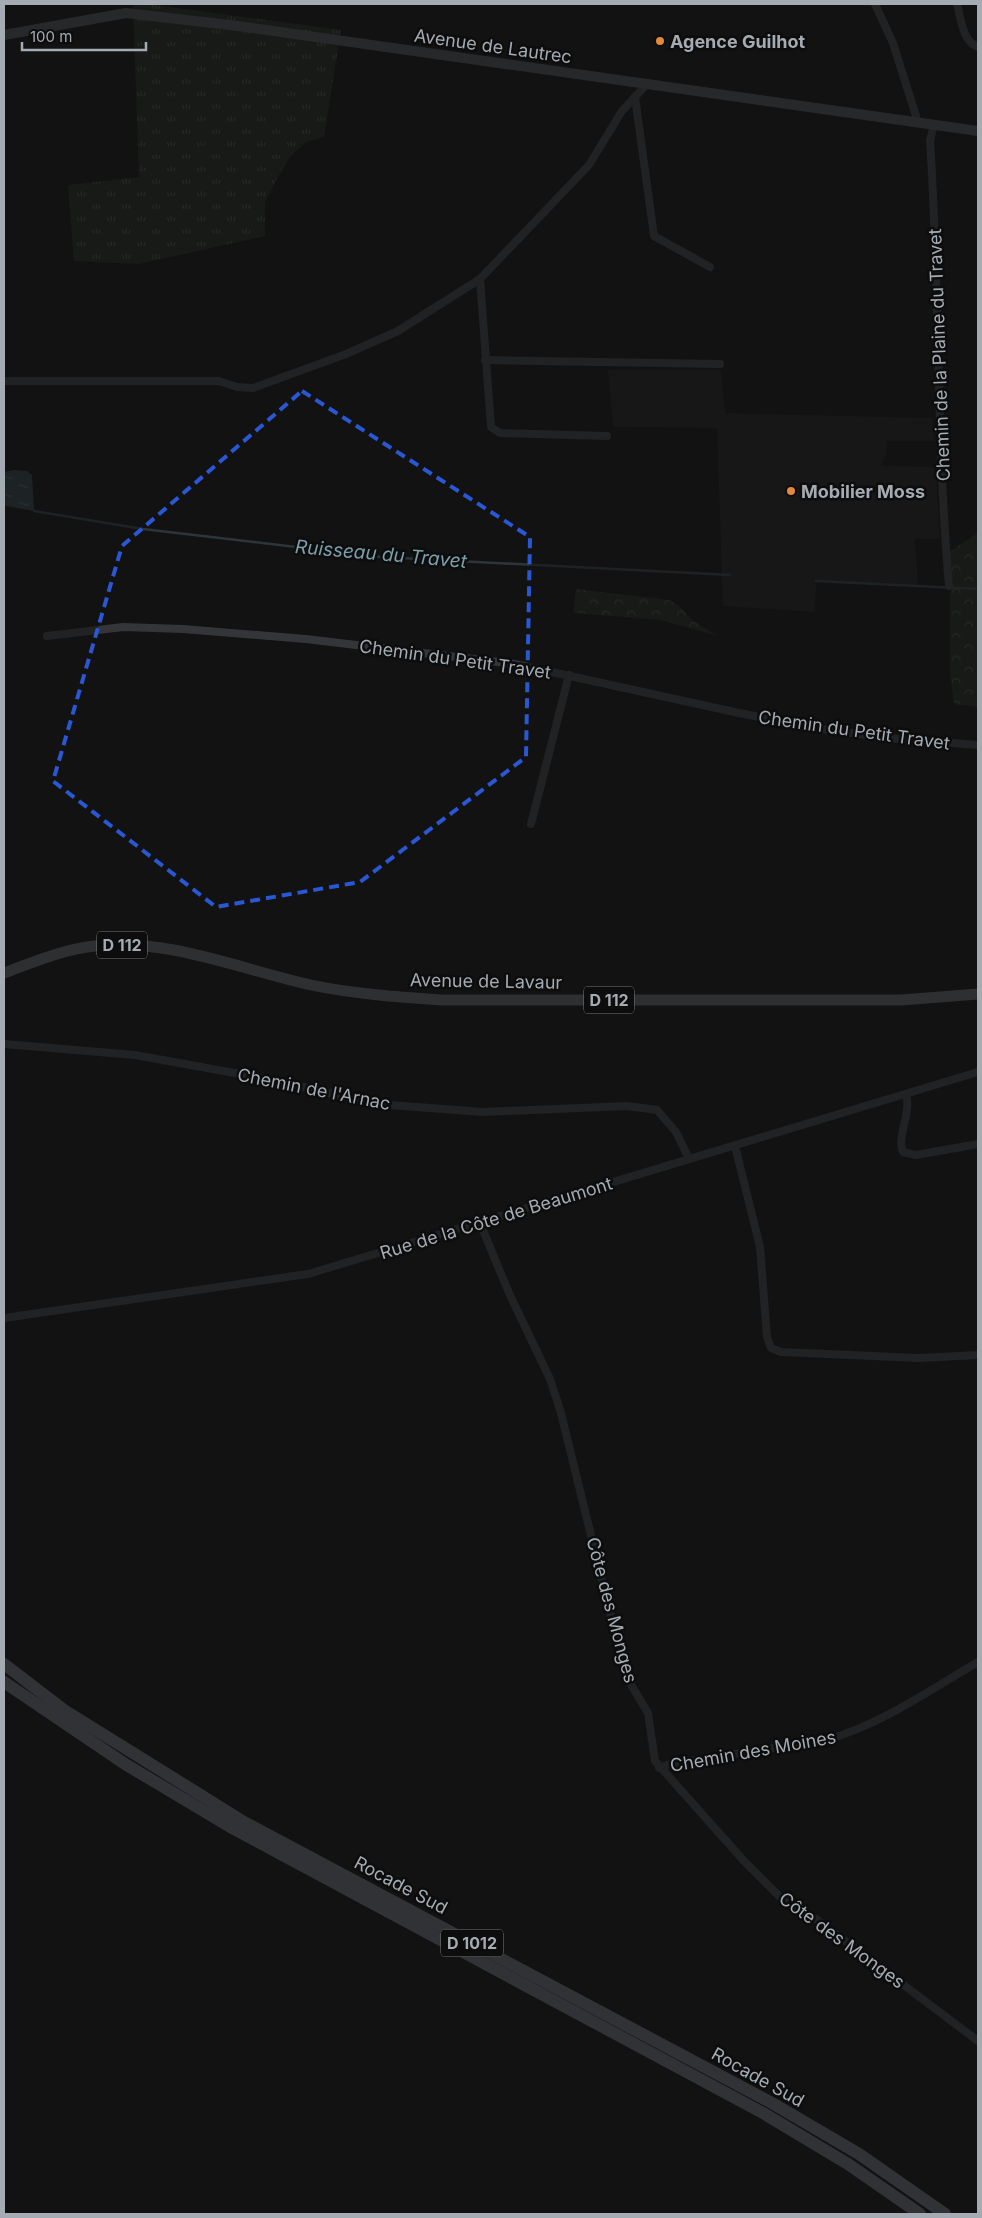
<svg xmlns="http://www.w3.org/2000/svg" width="982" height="2218" font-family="Inter,sans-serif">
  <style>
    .built { fill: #1e1e20 }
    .grass { fill: url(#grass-tufts) }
    .forest { fill: url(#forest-crowns) }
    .water { fill: url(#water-ripples) }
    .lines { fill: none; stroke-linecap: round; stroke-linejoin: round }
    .stream { stroke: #2c363a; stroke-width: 2.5 }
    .minor { stroke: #333538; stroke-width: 8 }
    .secondary { stroke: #414447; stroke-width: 10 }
    .primary { stroke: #4f5256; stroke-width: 11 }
    .trunk { stroke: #575a5f; stroke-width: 12 }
    .marked { fill: none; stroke: #2a57d4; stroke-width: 4; stroke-dasharray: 10 6; stroke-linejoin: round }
    .poi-dot { fill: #e38a3a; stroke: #0d0d0e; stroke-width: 2 }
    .labels { text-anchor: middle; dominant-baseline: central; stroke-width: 5; stroke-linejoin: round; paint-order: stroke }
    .shield { fill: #0d0d0e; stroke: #777c81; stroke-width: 1 }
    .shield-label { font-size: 16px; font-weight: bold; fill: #a4abb2 }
    .poi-label { font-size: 18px; font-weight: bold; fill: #a4abb2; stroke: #0d0d0e; text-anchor: start }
    .street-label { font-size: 18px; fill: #a4abb2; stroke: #0d0d0e }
    .water-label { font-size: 19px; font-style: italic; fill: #7d9eab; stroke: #0d0d0e }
  </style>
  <defs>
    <pattern id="grass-tufts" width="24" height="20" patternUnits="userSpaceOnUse" patternTransform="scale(1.25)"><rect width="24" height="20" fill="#1e251e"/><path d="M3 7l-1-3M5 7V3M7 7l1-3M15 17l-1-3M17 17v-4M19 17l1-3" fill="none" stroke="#3c423c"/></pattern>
    <pattern id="forest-crowns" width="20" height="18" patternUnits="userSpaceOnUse" patternTransform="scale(1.25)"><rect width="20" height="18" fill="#1e251e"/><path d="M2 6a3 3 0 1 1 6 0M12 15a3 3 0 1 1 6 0" fill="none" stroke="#3c423c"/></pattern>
    <pattern id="water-ripples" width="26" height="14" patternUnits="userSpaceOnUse" patternTransform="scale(1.25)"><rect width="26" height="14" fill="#2c363a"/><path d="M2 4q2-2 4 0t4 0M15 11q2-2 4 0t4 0" fill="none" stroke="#485054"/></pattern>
  </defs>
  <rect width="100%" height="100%" fill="#121213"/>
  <path class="built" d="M608 370H721L725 413 932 418 934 441H887L886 454 881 466 936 467 940 539H915L918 586 817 581 814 612 723 606 717 428 613 427Z"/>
  <path class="grass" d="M133 4H147L341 30 324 137 306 142 290 157 278 177 265 202V236L139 264 74 261 68 185 139 177Z"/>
  <g class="forest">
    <path d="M978 533V707L954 704 950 674V551Z"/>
    <path d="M576 589 669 600 678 605 693 621 718 636 661 620 573 613Z"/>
  </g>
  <path class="water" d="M14 470 27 471 32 475 34 511 6 506 4 504V472Z"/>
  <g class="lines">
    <g class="stream">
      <path d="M34 511 143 529 381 557 730 575"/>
      <path d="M816 581 978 589"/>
    </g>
    <g class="minor">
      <path d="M875 4 893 43 916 116V122"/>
      <path d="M957 4C961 18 962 41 978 47"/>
      <path d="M635 97 654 236 710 267"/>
      <path d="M934 124 930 141C940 289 936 438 949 586"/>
      <path d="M480 279 491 427 500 433 607 436"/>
      <path d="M485 360 720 364"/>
      <path d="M5 381H219L237 387 253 388 346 354 398 331 480 279 589 165 622 111 647 84"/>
      <path d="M47 636 123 627 183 629 306 639 515 664 739 713 815 728 888 738 978 745"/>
      <path d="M531 824 569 675"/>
      <path d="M4 1044 135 1055 273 1080 376 1104 483 1112 627 1106 657 1110 676 1132 689 1159"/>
      <path d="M906 1094C912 1112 896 1138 903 1152L916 1155 978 1144"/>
      <path d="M735 1146 760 1247 767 1337 771 1348 781 1352 919 1358 978 1355"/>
      <path d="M480 1223 509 1293 550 1379 561 1413 622 1662 627 1678 648 1713 655 1761 744 1861 784 1901 816 1919 978 2041"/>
      <path d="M4 1318 308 1274 978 1072"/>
      <path d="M659 1768 670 1764 826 1740C882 1724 928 1691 978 1662"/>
    </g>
    <path class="secondary" d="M4 35 126 13 238 26 978 131"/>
    <path class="primary" d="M4 973C33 962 64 949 95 946 169 938 239 969 311 985 354 994 399 997 443 1000H901L978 994"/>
    <g class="trunk">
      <path d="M4 1664 64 1710 244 1822 772 2103 859 2154 945 2214"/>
      <path d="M4 1682 125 1764 234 1829 763 2113 848 2164 920 2214"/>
    </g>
  </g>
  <path d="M0 0H982V2218H0ZM302 391 530 537 526 757 360 882 216 907 53 781 122 546Z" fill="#121213" fill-opacity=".55" fill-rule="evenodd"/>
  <path class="marked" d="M302 391 530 537 526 757 360 882 216 907 53 781 122 546Z"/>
  <g class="poi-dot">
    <circle cx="660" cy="41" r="5"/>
    <circle cx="791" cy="491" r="5"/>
  </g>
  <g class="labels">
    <g class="shield">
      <rect x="97" y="931.5" width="50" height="27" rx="4"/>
      <rect x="584" y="986.5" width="50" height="27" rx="4"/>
      <rect x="441" y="1929.5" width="62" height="27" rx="4"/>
    </g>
    <g class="shield-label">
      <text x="122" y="945">D 112</text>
      <text x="609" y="1000">D 112</text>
      <text x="472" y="1943">D 1012</text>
    </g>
    <g class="poi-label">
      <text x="670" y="41">Agence Guilhot</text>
      <text x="801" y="491">Mobilier Moss</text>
    </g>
    <g class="street-label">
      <text transform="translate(493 46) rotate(8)">Avenue de Lautrec</text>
      <text transform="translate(939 355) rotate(-92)">Chemin de la Plaine du Travet</text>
      <text transform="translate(455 659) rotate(8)">Chemin du Petit Travet</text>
      <text transform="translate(854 730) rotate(8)">Chemin du Petit Travet</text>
      <text transform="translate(486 981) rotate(1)">Avenue de Lavaur</text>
      <text transform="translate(314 1089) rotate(11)">Chemin de l'Arnac</text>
      <text transform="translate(496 1218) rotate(-17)">Rue de la Côte de Beaumont</text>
      <text transform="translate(612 1610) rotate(75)">Côte des Monges</text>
      <text transform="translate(753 1751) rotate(-10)">Chemin des Moines</text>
      <text transform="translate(401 1885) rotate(28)">Rocade Sud</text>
      <text transform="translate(842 1940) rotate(36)">Côte des Monges</text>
      <text transform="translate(758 2077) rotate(29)">Rocade Sud</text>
    </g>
    <g class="water-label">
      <text transform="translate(381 554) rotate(5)">Ruisseau du Travet</text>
    </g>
  </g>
  <rect width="982" height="2218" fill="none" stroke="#a4abb2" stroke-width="10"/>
  <path d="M22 42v8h124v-8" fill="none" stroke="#a4abb2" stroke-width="2.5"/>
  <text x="30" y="42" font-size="15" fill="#a4abb2" stroke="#0d0d0e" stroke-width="4" paint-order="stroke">100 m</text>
</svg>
